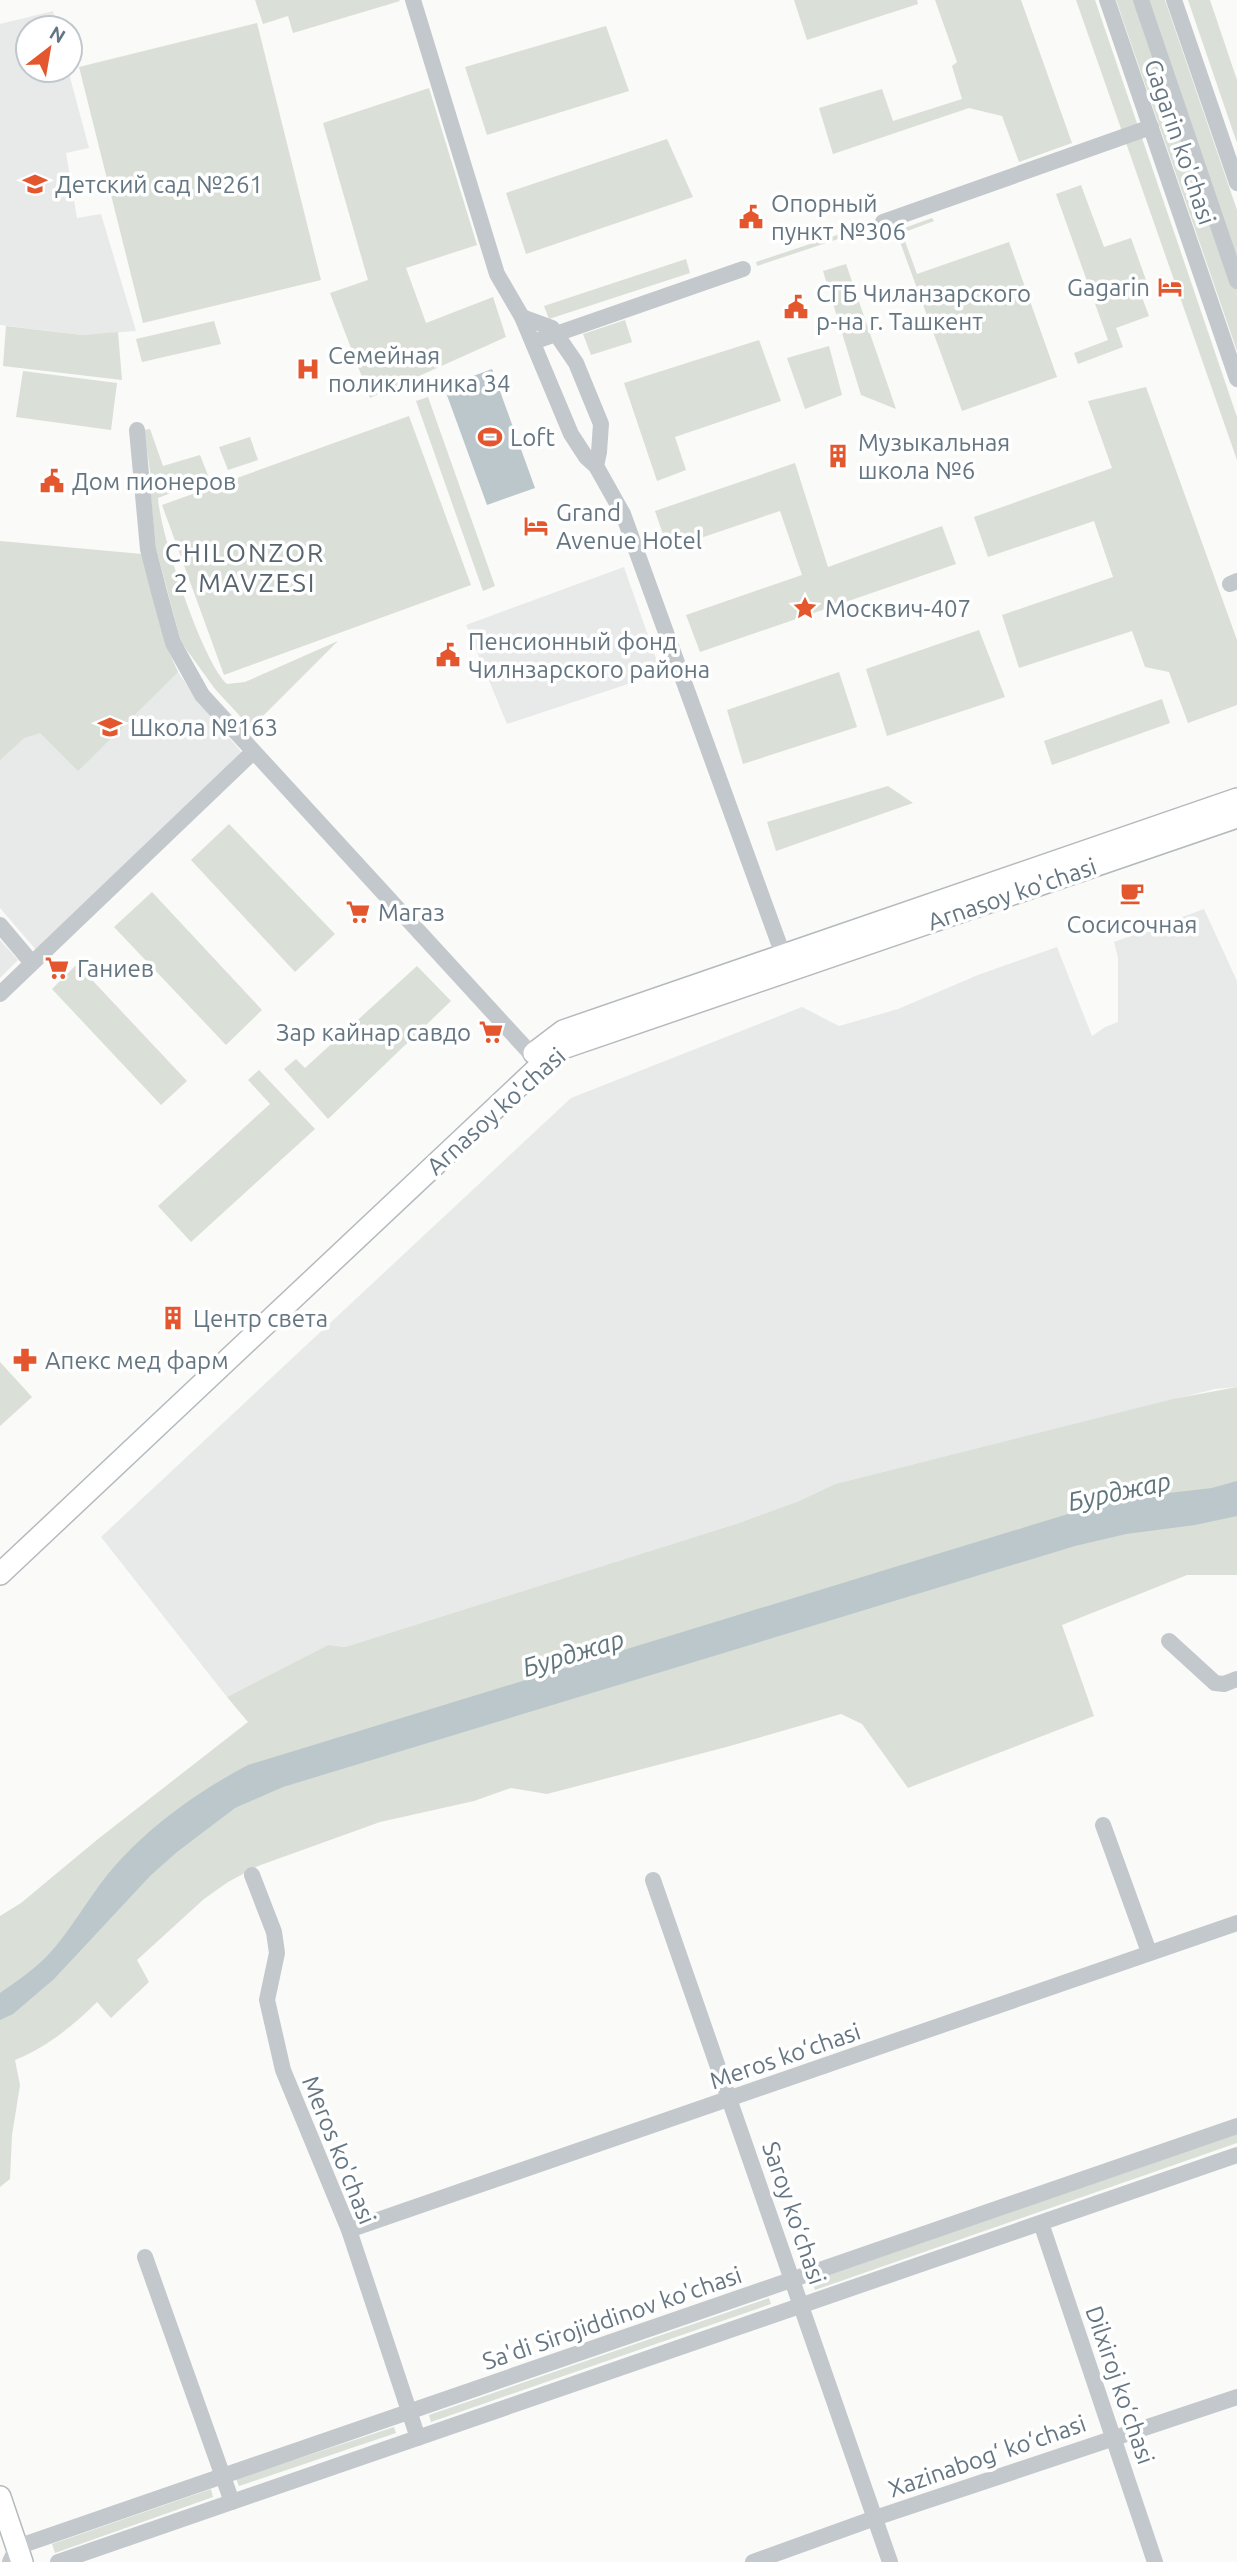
<svg xmlns="http://www.w3.org/2000/svg" width="1237" height="2562" font-family="Ubuntu,sans-serif">
  <style>
    .built { fill: #e8e9e9 }
    .green { fill: #dadfd7 }
    .water { fill: #bbc7cb }
    .lines { fill: none; stroke-linecap: round; stroke-linejoin: round }
    .major-casing { stroke: #b5babe; stroke-width: 24 }
    .minor { stroke: #c3c8cc; stroke-width: 16 }
    .major { stroke: #fff; stroke-width: 21 }
    .labels { text-anchor: middle; dominant-baseline: central; stroke-width: 7; stroke-linejoin: round; paint-order: stroke }
    .street-label { font-size: 24px; fill: #657683; stroke: #fff }
    .poi-label { font-size: 24px; fill: #657683; stroke: #fff; text-anchor: start }
    .neighbourhood-label { font-size: 26px; letter-spacing: 2px; fill: #57646e; stroke: #fff }
    .water-label { font-size: 26px; font-style: italic; fill: #60757c; stroke: #fff }
  </style>
  <rect width="100%" height="100%" fill="#fafaf8"/>
  <g class="built">
    <path d="M53 11 57 28H28V70H68L89 148 66 153 77 218 101 214 136 331 82 335 0 325V24Z"/>
    <path d="M0 541 167 648 178 672 197 700 244 755 37 951 0 908Z"/>
    <path d="M624 567 661 673 507 724 466 625Z"/>
    <path d="M1204 909 1237 981V1387L1215 1389 835 1484 799 1501 739 1523 345 1647 328 1645 227 1697 101 1537 571 1098 802 1007 839 1026 898 1009 978 975 1057 947 1092 1036 1105 1027 1118 1022V958L1114 942Z"/>
    <path d="M0 940 18 960 0 978Z"/>
  </g>
  <g class="green">
    <path d="M255 0H399L400 1 293 33 288 16 263 24Z"/>
    <path d="M794 0H917L918 4 807 40Z"/>
    <path d="M935 0H1021L1072 143 1019 162 1002 116 969 108 833 154 819 108 882 89 893 121 962 99 952 66 957 62Z"/>
    <path d="M1076 0H1095L1237 417V460Z"/>
    <path d="M1116 0H1165L1237 210V351Z"/>
    <path d="M1188 0H1210L1237 80V143Z"/>
    <path d="M257 23 321 280 143 323 79 67Z"/>
    <path d="M606 26 629 91 487 135 465 67Z"/>
    <path d="M429 88 477 245 406 268 426 323 493 297 506 337 370 398 330 293 368 280 323 123Z"/>
    <path d="M667 139 693 197 526 254 506 193Z"/>
    <path d="M1081 185 1104 247 1131 238 1146 280 1137 284 1149 316 1116 328 1123 347 1078 364 1074 353 1108 340 1056 194Z"/>
    <path d="M932 218 934 221 902 233 917 274 1009 242 1057 377 962 411 896 231Z"/>
    <path d="M855 229 856 233 757 266 756 262Z"/>
    <path d="M686 259 690 273 549 319 544 306Z"/>
    <path d="M846 264 896 409 861 395 823 271Z"/>
    <path d="M625 320 632 342 591 355 583 334Z"/>
    <path d="M214 321 221 344 142 362 136 339Z"/>
    <path d="M6 326 82 335 118 332 122 380 3 366Z"/>
    <path d="M759 340 781 401 675 437 686 470 657 481 624 383Z"/>
    <path d="M829 346 842 395 805 409 787 358Z"/>
    <path d="M23 371 117 383 111 430 16 417Z"/>
    <path d="M1146 387 1237 640V705L1188 723 1169 672 1145 667 1132 631 1019 668 1002 615 1113 577 1094 521 988 557 974 517 1112 468 1088 401Z"/>
    <path d="M428 397 495 586 483 591 416 401Z"/>
    <path d="M409 416 471 585 224 675 162 505Z"/>
    <path d="M150 429 163 466 200 455 209 478 158 498C160 533 202 661 227 684L245 682 338 641 251 728 215 689 181 642 156 548 150 488 152 484 144 430Z"/>
    <path d="M250 437 258 460 228 470 219 447Z"/>
    <path d="M795 463 828 567 942 526 956 564 700 652 686 615 802 575 780 511 668 549 655 511Z"/>
    <path d="M0 541 142 554 167 648 178 672 78 771 40 733 24 738 0 760Z"/>
    <path d="M979 630 1005 697 887 736 866 669Z"/>
    <path d="M839 672 857 727 743 764 727 710Z"/>
    <path d="M1162 699 1170 723 1052 765 1044 741Z"/>
    <path d="M888 786 913 803 776 851 767 822Z"/>
    <path d="M229 824 335 934 295 972 191 860Z"/>
    <path d="M152 892 262 1010 226 1045 114 927Z"/>
    <path d="M77 964 187 1081 161 1105 52 989Z"/>
    <path d="M417 966 451 1001 328 1119 284 1069 296 1059 305 1068Z"/>
    <path d="M259 1070 315 1129 191 1242 158 1206 270 1104 248 1080Z"/>
    <path d="M0 1362 32 1397 0 1426Z"/>
    <path d="M1237 1387V1575H1187L1062 1625 1094 1716 908 1788 862 1724 841 1714 730 1746 547 1794 511 1788 474 1801 380 1822 258 1866 228 1882 204 1899 137 1960 149 1982 111 2018 97 2002C73 2026 47 2047 15 2060L20 2085 12 2135 10 2179 0 2187V1916L21 1903 98 1839 248 1722 227 1697 328 1645 345 1647 739 1523 799 1501 835 1484 1173 1399Z"/>
    <path d="M1237 2134V2143L815 2290 812 2281Z"/>
    <path d="M769 2298 771 2304 431 2422 429 2415Z"/>
    <path d="M394 2427 396 2433 239 2486 236 2479Z"/>
    <path d="M211 2489 213 2497 55 2553 52 2544Z"/>
  </g>
  <g class="water">
    <path d="M492 369 535 488 487 505 444 387Z"/>
    <path d="M1237 1481V1516L1195 1525 1126 1534 1075 1546 283 1787 235 1808 177 1852 151 1875 54 1979 13 2014 0 2020V1993C16 1982 33 1970 47 1956 70 1932 87 1900 108 1874 145 1829 197 1792 248 1765L1117 1499 1212 1488Z"/>
  </g>
  <g class="lines">
    <g class="major-casing">
      <g id="major">
        <path d="M534 1053 563 1031 1237 799"/>
        <path d="M0 1574 541 1065 563 1048 1237 817"/>
        <path d="M0 2497 22 2562"/>
      </g>
    </g>
    <g class="minor">
      <path d="M413 0 497 274 522 317 571 434 586 457 596 466 623 514 786 963"/>
      <path d="M1107 0 1237 379"/>
      <path d="M1141 0 1237 281"/>
      <path d="M1174 0 1237 183"/>
      <path d="M883 222 1151 127"/>
      <path d="M522 317 552 328 576 363 601 424 599 452 596 466"/>
      <path d="M533 342 743 269"/>
      <path d="M137 430 148 549 159 592 173 643 202 695 532 1055"/>
      <path d="M1230 584 1237 581"/>
      <path d="M0 925 32 963"/>
      <path d="M0 994 253 752"/>
      <path d="M1169 1641 1215 1683 1224 1684 1237 1679"/>
      <path d="M1103 1825 1149 1952"/>
      <path d="M252 1875 274 1932 277 1953 267 2000 283 2070 349 2230 418 2438"/>
      <path d="M653 1880 890 2562"/>
      <path d="M1041 2223 1155 2562"/>
      <path d="M349 2230 1237 1923"/>
      <path d="M145 2257 232 2502"/>
      <path d="M10 2562 17 2547 1237 2126"/>
      <path d="M58 2562 1237 2155"/>
      <path d="M753 2562 875 2518 1237 2397"/>
    </g>
    <use href="#major" class="major"/>
  </g>
  <defs>
    <g id="school-bare" transform="scale(1.89)"><path d="M0-5L7-2L0 1L-7-2ZM-4 1L0 2.5L4 1V4Q0 6-4 4Z" fill="#e4572e" stroke="#fff" stroke-width="2.5" paint-order="stroke"/></g>
    <g id="civic-bare" transform="scale(1.89)"><path d="M-.6-6.5H3V-4.5H.6V-3L4-1V1h2V6H-6V1h2V-1L-.6-3ZM-1.2 2.5V6h2.4V2.5Z" fill="#e4572e" stroke="#fff" stroke-width="2.5" paint-order="stroke"/></g>
    <g id="hotel-bare" transform="scale(1.89)"><path d="M-6-4.5h1.5V1H6V5H4.5V3h-9V5H-6ZM-4 0a1.8 1.8 0 1 1 3.6 0ZM.5 0V-2.5h3Q6-2.5 6 0Z" fill="#e4572e" stroke="#fff" stroke-width="2.5" paint-order="stroke"/></g>
    <g id="hospital-bare" transform="scale(1.89)"><path d="M-5-5h3v3.5h4V-5h3V5h-3V1.5h-4V5h-3Z" fill="#e4572e" stroke="#fff" stroke-width="2.5" paint-order="stroke"/></g>
    <g id="stadium-bare" transform="scale(1.89)"><path d="M0-5a6.5 5 0 1 0 0 10a6.5 5 0 1 0 0-10ZM-3.5-1.8h7v3.6h-7Z" fill="#e4572e" stroke="#fff" stroke-width="2.5" paint-order="stroke"/></g>
    <g id="building-bare" transform="scale(1.89)"><path d="M-4-6H4V6H1V3H-1V6H-4ZM-2.5-4.3h1.7v1.8h-1.7ZM.8-4.3h1.7v1.8H.8ZM-2.5-1h1.7V.8h-1.7ZM.8-1h1.7V.8H.8Z" fill="#e4572e" stroke="#fff" stroke-width="2.5" paint-order="stroke"/></g>
    <g id="sight-bare" transform="scale(1.89)"><path d="M0-6L1.8-2.2L6-1.7L2.9 1.2L3.7 5.4L0 3.3L-3.7 5.4L-2.9 1.2L-6-1.7L-1.8-2.2Z" fill="#e4572e" stroke="#fff" stroke-width="2.5" paint-order="stroke"/></g>
    <g id="cafe-bare" transform="scale(1.89)"><path d="M-5.5-4.5H6V0H3Q3 3.5 0 3.5H-2.5Q-5.5 3.5-5.5 0ZM3-3.2v2h1.7v-2ZM-6 4.5H4V6H-6Z" fill="#e4572e" stroke="#fff" stroke-width="2.5" paint-order="stroke"/></g>
    <g id="supermarket-bare" transform="scale(1.89)"><path d="M-6-5.5h2.5l.6 2H6L4.5 2H-2.5L-4.4-4H-6ZM-1.5 3.2a1.3 1.3 0 1 0 .1 0ZM3 3.2a1.3 1.3 0 1 0 .1 0Z" fill="#e4572e" stroke="#fff" stroke-width="2.5" paint-order="stroke"/></g>
    <g id="pharmacy-bare" transform="scale(1.89)"><path d="M-2-6h4v4h4v4h-4v4h-4v-4h-4v-4h4Z" fill="#e4572e" stroke="#fff" stroke-width="2.5" paint-order="stroke"/></g>
  </defs>
  <g fill-rule="evenodd">
    <use href="#school-bare" x="35" y="184"/>
    <use href="#civic-bare" x="751" y="217"/>
    <use href="#hotel-bare" x="1170" y="287"/>
    <use href="#civic-bare" x="796" y="307"/>
    <use href="#hospital-bare" x="308" y="369"/>
    <use href="#stadium-bare" x="490" y="437"/>
    <use href="#building-bare" x="838" y="456"/>
    <use href="#civic-bare" x="52" y="481"/>
    <use href="#hotel-bare" x="536" y="526"/>
    <use href="#sight-bare" x="805" y="608"/>
    <use href="#civic-bare" x="448" y="655"/>
    <use href="#school-bare" x="110" y="727"/>
    <use href="#cafe-bare" x="1132" y="893"/>
    <use href="#supermarket-bare" x="358" y="912"/>
    <use href="#supermarket-bare" x="57" y="968"/>
    <use href="#supermarket-bare" x="491" y="1032"/>
    <use href="#building-bare" x="173" y="1318"/>
    <use href="#pharmacy-bare" x="25" y="1360"/>
  </g>
  <g class="labels">
    <g class="street-label">
      <text transform="translate(1180 142) rotate(71)">Gagarin ko'chasi</text>
      <text transform="translate(1012 894) rotate(-19)">Arnasoy ko'chasi</text>
      <text transform="translate(496 1111) rotate(-42)">Arnasoy ko'chasi</text>
      <text transform="translate(785 2056) rotate(-19)">Meros ko‘chasi</text>
      <text transform="translate(339 2150) rotate(68)">Meros ko'chasi</text>
      <text transform="translate(794 2213) rotate(71)">Saroy ko‘chasi</text>
      <text transform="translate(612 2318) rotate(-19)">Sa'di Sirojiddinov ko'chasi</text>
      <text transform="translate(1120 2385) rotate(71)">Dilxiroj ko‘chasi</text>
      <text transform="translate(987 2456) rotate(-19)">Xazinabog‘ ko‘chasi</text>
    </g>
    <g class="poi-label">
      <text x="55" y="184">Детский сад №261</text>
      <text x="771" y="203">Опорный<tspan x="771" dy="28">пункт №306</tspan></text>
      <text x="1150" y="287" text-anchor="end">Gagarin</text>
      <text x="816" y="293">СГБ Чиланзарского<tspan x="816" dy="28">р-на г. Ташкент</tspan></text>
      <text x="328" y="355">Семейная<tspan x="328" dy="28">поликлиника 34</tspan></text>
      <text x="510" y="437">Loft</text>
      <text x="858" y="442">Mузыкальная<tspan x="858" dy="28">школа №6</tspan></text>
      <text x="72" y="481">Дом пионеров</text>
      <text x="556" y="512">Grand<tspan x="556" dy="28">Avenue Hotel</tspan></text>
      <text x="825" y="608">Москвич-407</text>
      <text x="468" y="641">Пенсионный фонд<tspan x="468" dy="28">Чилнзарского района</tspan></text>
      <text x="130" y="727">Школа №163</text>
      <text x="378" y="912">Магаз</text>
      <text x="1132" y="924" text-anchor="middle">Сосисочная</text>
      <text x="77" y="968">Ганиев</text>
      <text x="471" y="1032" text-anchor="end">Зар кайнар савдо</text>
      <text x="193" y="1318">Центр света</text>
      <text x="45" y="1360">Апекс мед фарм</text>
    </g>
    <g class="neighbourhood-label">
      <text x="245" y="552">CHILONZOR<tspan x="245" dy="30">2 MAVZESI</tspan></text>
    </g>
    <g class="water-label">
      <text transform="translate(1119 1491) rotate(-12)">Бурджар</text>
      <text transform="translate(573 1653) rotate(-17)">Бурджар</text>
    </g>
  </g>
  <g transform="translate(49 49) rotate(31)"><circle r="33" fill="#ffffff" stroke="#c1c8cd" stroke-width="2"/>
  <path d="M0-5L12 26L0 18L-12 26Z" fill="#e4572e"/>
  <text y="-10" font-size="19" font-weight="bold" text-anchor="middle" fill="#657683">N</text>
  </g>
</svg>
